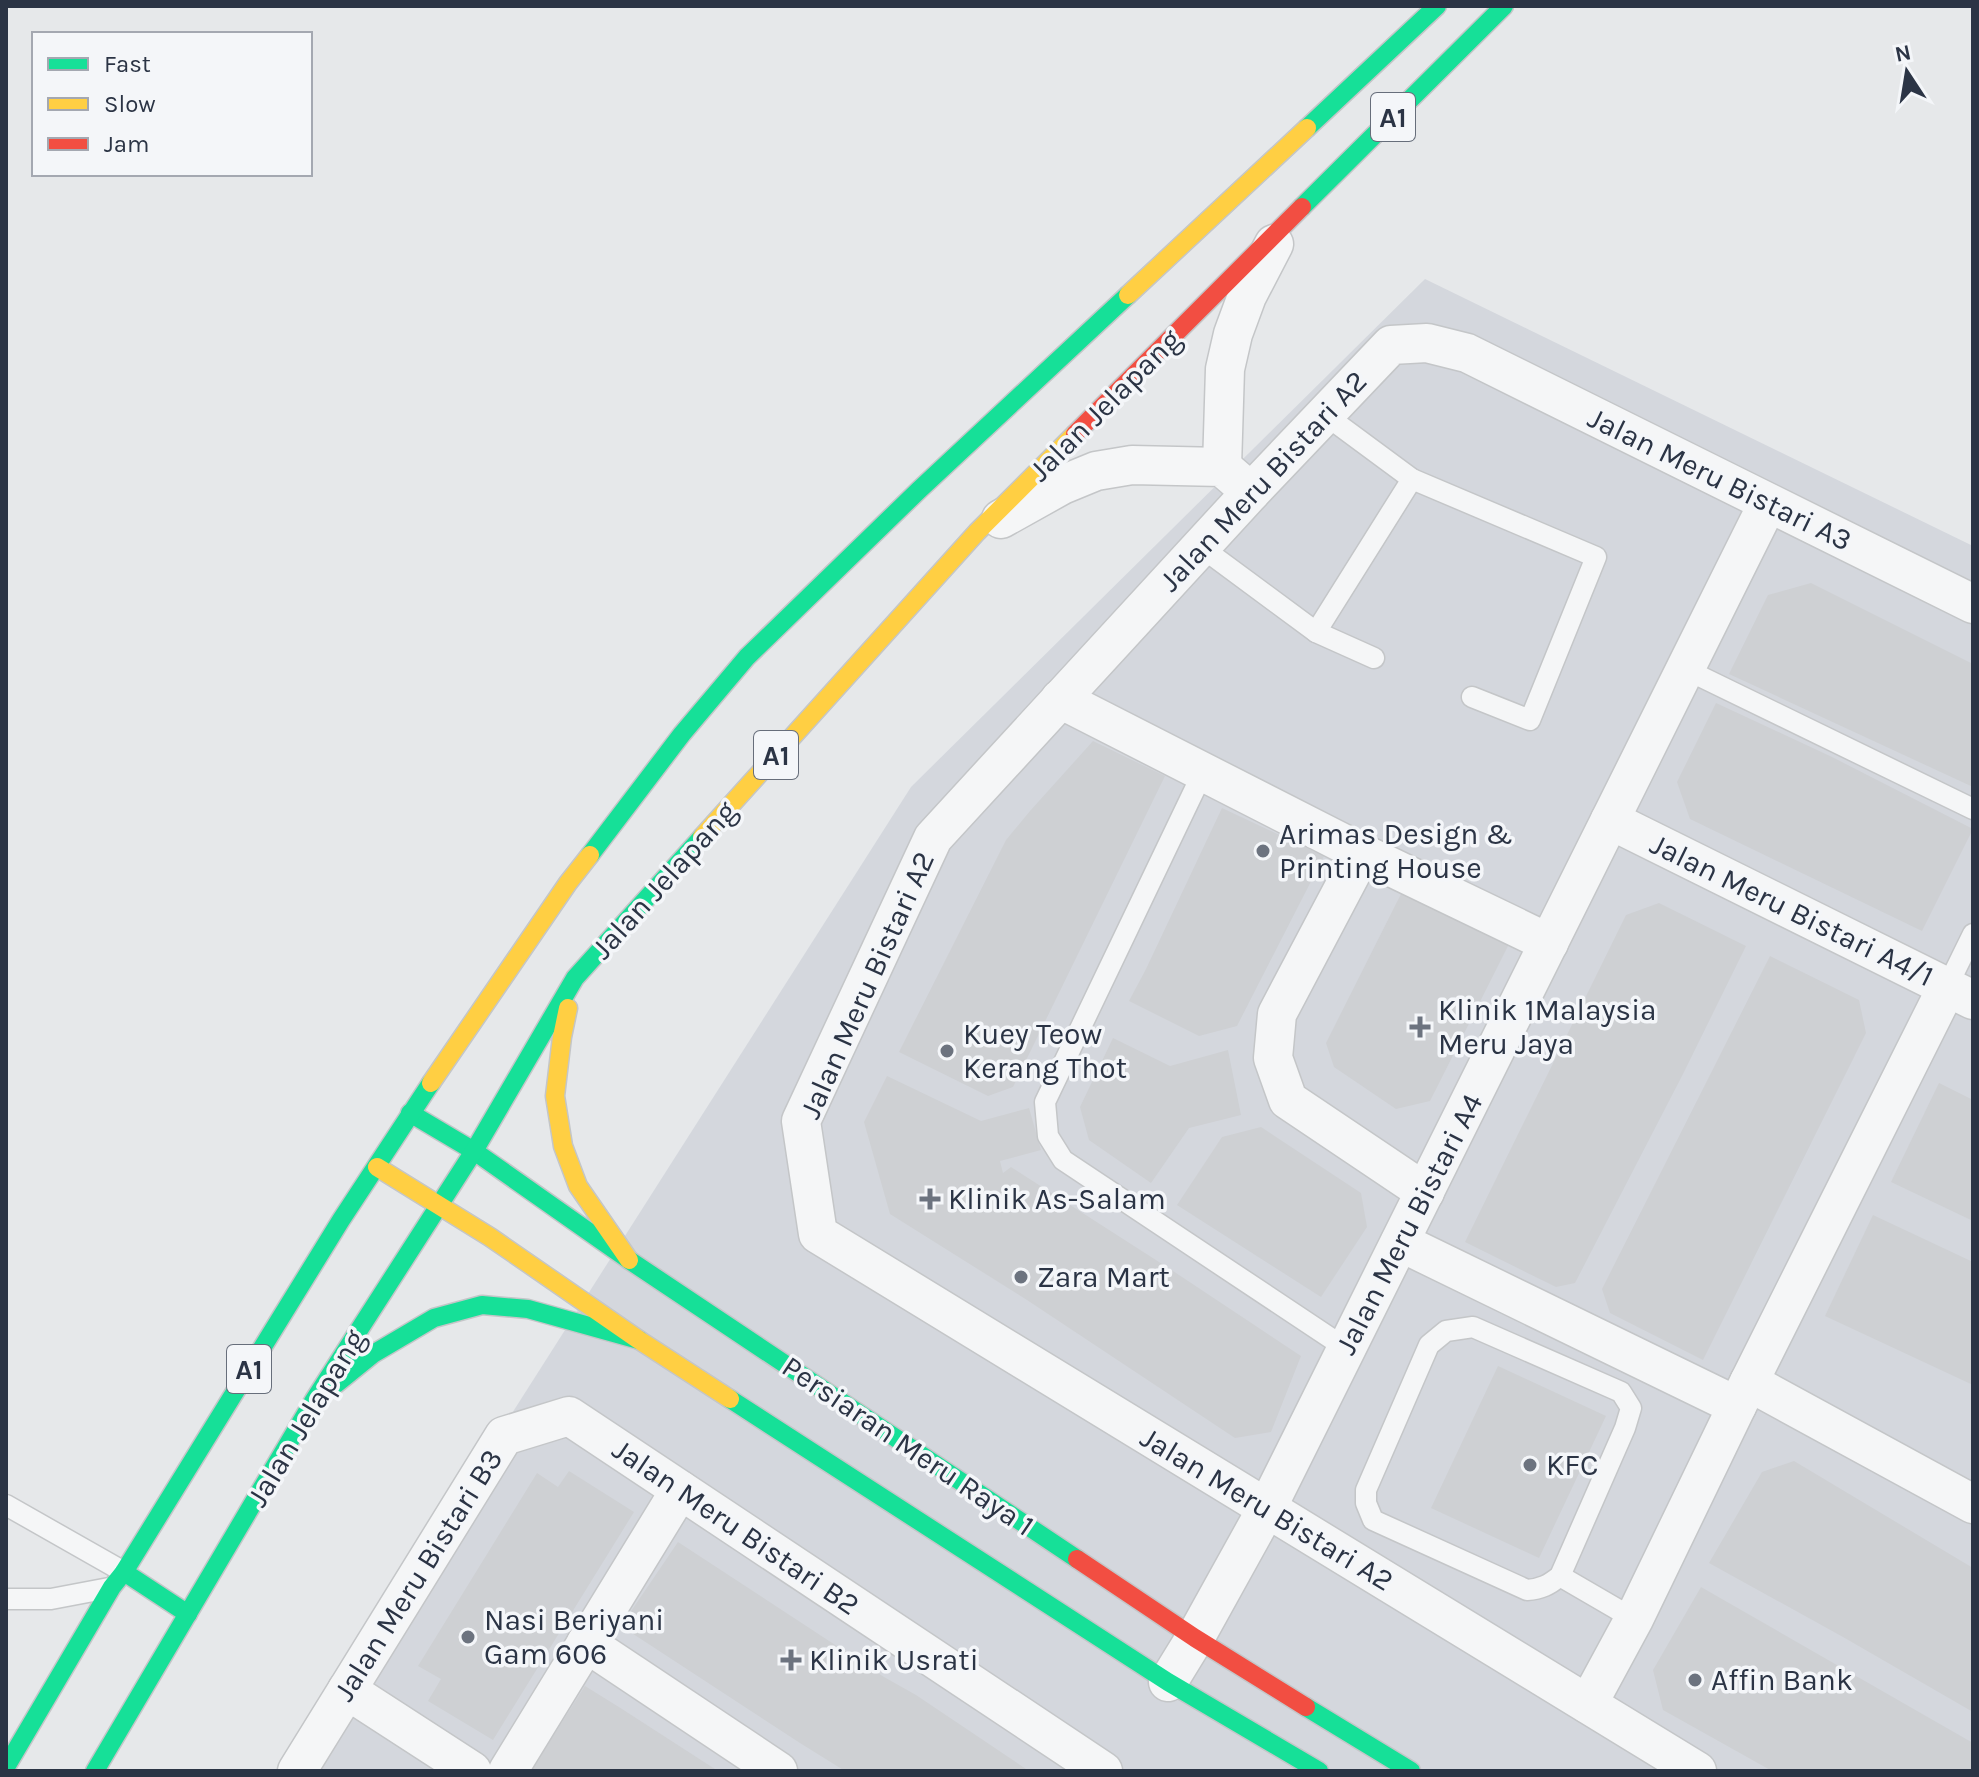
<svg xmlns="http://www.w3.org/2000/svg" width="1979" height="1777" font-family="Karla,sans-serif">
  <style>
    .built { fill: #d4d7dd }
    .building { fill: #ced0d3 }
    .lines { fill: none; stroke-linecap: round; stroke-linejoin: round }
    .lane-casing { stroke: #c4c6c8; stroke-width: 23 }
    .street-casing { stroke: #c4c6c8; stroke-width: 41 }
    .fast-casing { stroke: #c4c6c8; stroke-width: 21 }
    .slow-casing { stroke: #c4c6c8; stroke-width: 21 }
    .jam-casing { stroke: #c4c6c8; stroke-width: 21 }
    .lane { stroke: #f5f6f7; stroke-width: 20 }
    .street { stroke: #f5f6f7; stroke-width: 38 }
    .fast { stroke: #16e098; stroke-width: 18 }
    .slow { stroke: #ffcf43; stroke-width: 18 }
    .jam { stroke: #f24e42; stroke-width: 18 }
    .poi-dot { fill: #6c737f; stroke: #f4f6f9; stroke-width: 3 }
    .labels { text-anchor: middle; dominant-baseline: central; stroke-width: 7; stroke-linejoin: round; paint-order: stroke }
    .shield { fill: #f4f6f9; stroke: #676e7b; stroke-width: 2 }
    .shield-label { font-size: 28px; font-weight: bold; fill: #2b3445 }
    .street-label { font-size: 30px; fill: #2b3445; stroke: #f4f6f9 }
    .poi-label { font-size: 30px; fill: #2b3445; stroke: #f4f6f9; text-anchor: start }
  </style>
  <rect width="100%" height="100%" fill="#e6e8ea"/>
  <path class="built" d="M1425 279 1973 546V1771H284L911 787Z"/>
  <g class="building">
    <path d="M1811 583 1973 664V787L1729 674 1768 595Z"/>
    <path d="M1716 703 1832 757 1973 829 1922 931 1690 819 1677 782Z"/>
    <path d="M1093 741 1165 776 1013 1087 988 1096 899 1052 1006 840 1030 811Z"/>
    <path d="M1222 808 1324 856 1237 1026 1199 1036 1129 1001 1146 969Z"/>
    <path d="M1402 892 1510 942 1430 1101 1396 1109 1334 1067 1326 1043Z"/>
    <path d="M1659 903 1746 946 1683 1074 1575 1283 1556 1287 1465 1242 1626 915Z"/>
    <path d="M1770 956 1859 1000 1866 1033 1703 1360 1610 1313 1602 1289Z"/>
    <path d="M1113 1038 1170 1066 1228 1050 1241 1115 1189 1128 1151 1183 1089 1140 1080 1107Z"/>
    <path d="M887 1076 981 1121 1029 1108 1041 1150 1000 1161 1003 1173 1011 1167 1173 1271 1301 1356 1271 1432 1235 1438 1027 1300 890 1214 864 1122Z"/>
    <path d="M1939 1083 1973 1100V1221L1891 1182Z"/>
    <path d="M1261 1127 1361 1193 1367 1227 1321 1297 1177 1205 1222 1137Z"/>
    <path d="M1873 1215 1973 1262V1385L1825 1316Z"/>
    <path d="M1498 1366 1606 1416 1539 1558 1431 1508Z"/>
    <path d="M1794 1461 1973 1568V1712L1843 1637 1709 1563 1762 1472Z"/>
    <path d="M569 1471 634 1512 493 1740 428 1701 441 1679 418 1666 537 1473 558 1487Z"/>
    <path d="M678 1542 884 1677 916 1695 1029 1771H845L800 1743 621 1626Z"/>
    <path d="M1701 1587 1973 1743V1771H1772L1663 1710 1653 1670Z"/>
    <path d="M585 1686 622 1709 718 1771H531Z"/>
  </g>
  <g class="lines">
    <g class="lane-casing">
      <g id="lane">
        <path d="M1324 414 1412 479 1596 557 1530 720 1472 697"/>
        <path d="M1201 547 1316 632 1374 658"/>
        <path d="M1316 632 1412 479"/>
        <path d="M1685 669 1973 809"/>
        <path d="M1204 770 1045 1102 1048 1136 1063 1160 1347 1349"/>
        <path d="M1947 987 1973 934"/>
        <path d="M1473 1327 1621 1392 1631 1408 1625 1428 1560 1576C1549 1585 1541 1589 1527 1590L1373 1520 1366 1503V1490L1429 1345 1446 1331Z"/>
        <path d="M6 1505 124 1572"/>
        <path d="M1560 1576 1634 1619"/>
        <path d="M6 1599H51L109 1588"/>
      </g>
    </g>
    <g class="street-casing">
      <g id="street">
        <path d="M1222 467 1225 369 1233 334 1247 296 1274 244"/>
        <path d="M1001 519 1062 485 1096 471 1132 465 1222 467 1251 492"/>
        <path d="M1060 699 1362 853 1549 943"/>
        <path d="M1610 820 1973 1000"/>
        <path d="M1362 853 1277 1014 1273 1058 1288 1100 1425 1192"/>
        <path d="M1400 1242 1737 1406"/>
        <path d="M1749 1382 1973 1504"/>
        <path d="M586 1643 778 1771"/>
        <path d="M1168 1682 1195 1638 1267 1508 1768 503"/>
        <path d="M347 1690 472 1771"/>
        <path d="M1588 1704 1634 1619 1737 1406 1947 987"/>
        <path d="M297 1771 504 1436 569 1416 1103 1771"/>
        <path d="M508 1771 680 1490"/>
        <path d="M1697 1771 818 1234 801 1121 933 838 1251 492 1391 345 1427 343 1467 353 1973 604"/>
      </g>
    </g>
    <g class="fast-casing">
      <g id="fast">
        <path d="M1307 128 1437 6"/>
        <path d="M1302 207 1504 6"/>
        <path d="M590 855 682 734 747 657 919 490 1128 295"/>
        <path d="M410 1113 474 1151 629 1260 1077 1559"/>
        <path d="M336 1384 373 1354 434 1318 482 1305 528 1309 639 1340"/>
        <path d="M730 1399 1168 1682 1319 1771"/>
        <path d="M124 1572 188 1614"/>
        <path d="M1306 1707 1411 1771"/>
        <path d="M6 1767 112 1587 124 1572 341 1220 431 1083"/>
        <path d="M95 1771 314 1400 474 1151 575 978 702 837"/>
      </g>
    </g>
    <g class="slow-casing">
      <g id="slow">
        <path d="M1128 295 1307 128"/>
        <path d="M702 837 977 532 1075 434"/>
        <path d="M568 1008 562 1037 555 1096 563 1146 578 1186 629 1260"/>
        <path d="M431 1083 568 883 590 855"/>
        <path d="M377 1167 490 1237 639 1340 730 1399"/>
      </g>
    </g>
    <g class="jam-casing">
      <g id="jam">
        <path d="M1075 434 1302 207"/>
        <path d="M1077 1559 1195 1638 1306 1707"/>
      </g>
    </g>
    <use href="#lane" class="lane"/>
    <use href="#street" class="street"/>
    <use href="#fast" class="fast"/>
    <use href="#slow" class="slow"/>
    <use href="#jam" class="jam"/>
  </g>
  <g class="poi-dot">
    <circle cx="1263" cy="851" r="8"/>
    <path d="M1416 1015h8v8h8v8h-8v8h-8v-8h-8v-8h8z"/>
    <circle cx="947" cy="1051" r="8"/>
    <path d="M926 1187h8v8h8v8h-8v8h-8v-8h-8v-8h8z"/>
    <circle cx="1021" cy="1277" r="8"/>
    <circle cx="1530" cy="1465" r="8"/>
    <circle cx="468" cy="1637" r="8"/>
    <path d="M787 1648h8v8h8v8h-8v8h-8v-8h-8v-8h8z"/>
    <circle cx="1695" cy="1680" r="8"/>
  </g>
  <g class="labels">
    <g class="shield">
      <rect x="1371" y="93" width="44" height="48" rx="6"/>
      <rect x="754" y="731" width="44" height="48" rx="6"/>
      <rect x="227" y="1345" width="44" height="48" rx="6"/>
    </g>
    <g class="shield-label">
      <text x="1393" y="117">A1</text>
      <text x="776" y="755">A1</text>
      <text x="249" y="1369">A1</text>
    </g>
    <g class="street-label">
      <text transform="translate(1105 405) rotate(-45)">Jalan Jelapang</text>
      <text transform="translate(1720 479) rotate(26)">Jalan Meru Bistari A3</text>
      <text transform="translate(1263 481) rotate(-47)">Jalan Meru Bistari A2</text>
      <text transform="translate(664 880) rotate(-48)">Jalan Jelapang</text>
      <text transform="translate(1792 910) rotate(26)">Jalan Meru Bistari A4/1</text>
      <text transform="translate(867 985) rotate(-66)">Jalan Meru Bistari A2</text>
      <text transform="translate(1409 1224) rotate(-63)">Jalan Meru Bistari A4</text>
      <text transform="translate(306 1418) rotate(-59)">Jalan Jelapang</text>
      <text transform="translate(908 1446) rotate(34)">Persiaran Meru Raya 1</text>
      <text transform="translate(1267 1509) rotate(31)">Jalan Meru Bistari A2</text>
      <text transform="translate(736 1527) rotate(34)">Jalan Meru Bistari B2</text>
      <text transform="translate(418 1575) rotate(-58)">Jalan Meru Bistari B3</text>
    </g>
    <g class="poi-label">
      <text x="1279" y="834">Arimas Design &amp;<tspan x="1279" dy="34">Printing House</tspan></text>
      <text x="1438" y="1010">Klinik 1Malaysia<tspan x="1438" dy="34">Meru Jaya</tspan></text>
      <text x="963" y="1034">Kuey Teow<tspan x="963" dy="34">Kerang Thot</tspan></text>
      <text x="948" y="1199">Klinik As-Salam</text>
      <text x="1037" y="1277">Zara Mart</text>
      <text x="1546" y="1465">KFC</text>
      <text x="484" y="1620">Nasi Beriyani<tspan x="484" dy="34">Gam 606</tspan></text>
      <text x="809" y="1660">Klinik Usrati</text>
      <text x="1711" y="1680">Affin Bank</text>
    </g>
  </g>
  <rect width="1979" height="1777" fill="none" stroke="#2b3445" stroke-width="16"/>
  <rect x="32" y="32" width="280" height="144" fill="#f4f6f9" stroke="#a4a8b1" stroke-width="2"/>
  <rect x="48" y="58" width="40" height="12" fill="#16e098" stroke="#a4a8b1" stroke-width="2"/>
  <text x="104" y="72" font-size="24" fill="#2b3445">Fast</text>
  <rect x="48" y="98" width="40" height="12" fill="#ffcf43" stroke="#a4a8b1" stroke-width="2"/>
  <text x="104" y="112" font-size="24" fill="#2b3445">Slow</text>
  <rect x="48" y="138" width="40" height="12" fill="#f24e42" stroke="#a4a8b1" stroke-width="2"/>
  <text x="104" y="152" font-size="24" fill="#2b3445">Jam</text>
  <g transform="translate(1907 72) rotate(348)" stroke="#f4f6f9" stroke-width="6" paint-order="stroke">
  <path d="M0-6L14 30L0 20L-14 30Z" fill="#2b3445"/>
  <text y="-12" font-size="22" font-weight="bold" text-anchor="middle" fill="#2b3445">N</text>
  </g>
</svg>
